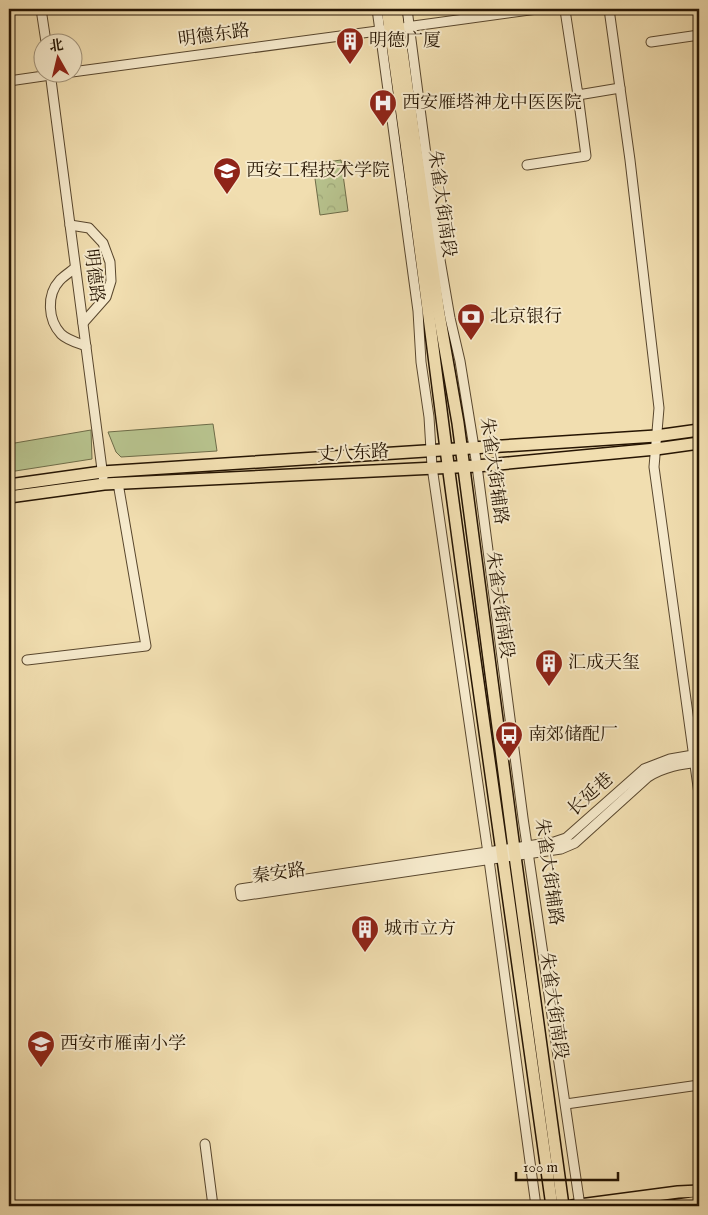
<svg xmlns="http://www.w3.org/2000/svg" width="708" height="1215" font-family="'IM FELL English','Noto Serif SC',serif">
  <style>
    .green { fill: #b7c28d; stroke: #6e6c48 }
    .forest { fill: url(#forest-crowns); stroke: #6e6c48 }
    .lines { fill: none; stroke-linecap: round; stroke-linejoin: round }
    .minor-casing { stroke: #59472e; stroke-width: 11 }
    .major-casing { stroke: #261503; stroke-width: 14 }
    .minor { stroke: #f6eacc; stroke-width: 9 }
    .major { stroke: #f1deb0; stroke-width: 11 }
    .labels { text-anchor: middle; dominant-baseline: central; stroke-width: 4; stroke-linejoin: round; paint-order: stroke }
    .street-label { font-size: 18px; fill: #261503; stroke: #f6eacc }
    .poi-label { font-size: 18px; fill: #261503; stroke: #f6eacc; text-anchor: start }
  </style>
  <defs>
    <pattern id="forest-crowns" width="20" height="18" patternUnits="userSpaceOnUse" patternTransform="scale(1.25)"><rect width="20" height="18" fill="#b7c28d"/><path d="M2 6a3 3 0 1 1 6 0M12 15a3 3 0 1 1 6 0" fill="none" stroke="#9da678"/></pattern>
  </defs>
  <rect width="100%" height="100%" fill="#f1deb0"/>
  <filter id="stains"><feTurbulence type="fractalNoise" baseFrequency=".004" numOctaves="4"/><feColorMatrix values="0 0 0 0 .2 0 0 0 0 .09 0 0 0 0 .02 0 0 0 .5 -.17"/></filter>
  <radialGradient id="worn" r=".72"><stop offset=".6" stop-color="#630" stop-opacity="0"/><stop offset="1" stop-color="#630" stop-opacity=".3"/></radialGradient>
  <g class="green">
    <path d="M213 424 217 451 121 457 116 452 108 432Z"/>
    <path d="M91 430 92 459 9 472V444Z"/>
  </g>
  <path class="forest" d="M341 160 348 211 320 215 313 164Z"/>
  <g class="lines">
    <g class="minor-casing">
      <g id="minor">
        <path d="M41 9 46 42"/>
        <path d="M377 9 418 311 421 362 429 417 432 467 489 860 536 1206"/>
        <path d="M407 9 439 254 450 318 460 361 477 466 523 818 580 1206"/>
        <path d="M609 9 630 160 659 408 654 467 699 794"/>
        <path d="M698 9 699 15"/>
        <path d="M565 10 578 95 620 88"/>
        <path d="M406 27 537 9"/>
        <path d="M651 42 699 35"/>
        <path d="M50 72 103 477"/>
        <path d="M72 72 385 30"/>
        <path d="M9 81 71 72"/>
        <path d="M527 165 586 156 578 95"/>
        <path d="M70 225 89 228 103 243 110 262 111 281 106 297 83 323"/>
        <path d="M75 268C70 272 64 276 60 280 46 295 48 320 61 334 67 340 78 343 86 346"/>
        <path d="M27 660 146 646 118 483"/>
        <path d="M699 754 670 759 644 769 566 838 554 842 240 889 241 896 561 849 575 843 648 777C664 767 681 764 699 762"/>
        <path d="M566 1104 699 1085"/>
        <path d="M205 1144 213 1206"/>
      </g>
    </g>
    <g class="major-casing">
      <g id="major">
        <path d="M387 9C410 163 429 318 449 472 482 717 516 962 552 1206"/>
        <path d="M396 9 439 314 458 423 515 856 563 1206"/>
        <path d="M9 485 102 472 656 436 699 430"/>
        <path d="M9 497 104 484 477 466 656 449 699 443"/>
        <path d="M572 1206 678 1192 699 1191"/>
        <path d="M672 1206 699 1202"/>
      </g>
    </g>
    <use href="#minor" class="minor"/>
    <use href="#major" class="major"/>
  </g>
  <defs>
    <g id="building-pin" transform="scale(1.4375)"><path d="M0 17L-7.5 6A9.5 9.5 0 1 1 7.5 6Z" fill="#8f2418" stroke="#f6eacc"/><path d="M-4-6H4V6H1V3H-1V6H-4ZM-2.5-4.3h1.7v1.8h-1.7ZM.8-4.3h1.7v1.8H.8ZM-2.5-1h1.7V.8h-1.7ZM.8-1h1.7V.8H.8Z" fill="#fff"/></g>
    <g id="hospital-pin" transform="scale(1.4375)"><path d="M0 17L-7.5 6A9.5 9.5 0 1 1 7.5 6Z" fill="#8f2418" stroke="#f6eacc"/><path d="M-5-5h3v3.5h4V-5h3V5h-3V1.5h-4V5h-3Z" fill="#fff"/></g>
    <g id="university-pin" transform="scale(1.4375)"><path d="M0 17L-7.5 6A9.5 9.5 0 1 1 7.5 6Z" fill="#8f2418" stroke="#f6eacc"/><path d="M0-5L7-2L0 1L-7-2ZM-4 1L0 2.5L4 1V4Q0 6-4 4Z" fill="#fff"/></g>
    <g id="bank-pin" transform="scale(1.4375)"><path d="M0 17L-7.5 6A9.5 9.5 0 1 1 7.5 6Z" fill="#8f2418" stroke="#f6eacc"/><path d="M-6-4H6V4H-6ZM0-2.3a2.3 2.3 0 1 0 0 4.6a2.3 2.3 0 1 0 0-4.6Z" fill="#fff"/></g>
    <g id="bus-pin" transform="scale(1.4375)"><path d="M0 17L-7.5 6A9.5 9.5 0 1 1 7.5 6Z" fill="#8f2418" stroke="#f6eacc"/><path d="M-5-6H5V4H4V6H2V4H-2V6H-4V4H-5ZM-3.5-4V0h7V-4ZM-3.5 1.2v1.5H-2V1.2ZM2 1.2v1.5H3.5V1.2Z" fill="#fff"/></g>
    <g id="school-pin" transform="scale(1.4375)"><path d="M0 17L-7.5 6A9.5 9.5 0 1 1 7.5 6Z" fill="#8f2418" stroke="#f6eacc"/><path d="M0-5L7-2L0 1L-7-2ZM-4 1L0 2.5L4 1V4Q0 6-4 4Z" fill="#fff"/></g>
  </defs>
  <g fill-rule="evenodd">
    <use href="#building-pin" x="350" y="41"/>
    <use href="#hospital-pin" x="383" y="103"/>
    <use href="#university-pin" x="227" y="171"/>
    <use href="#bank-pin" x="471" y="317"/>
    <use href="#building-pin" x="549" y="663"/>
    <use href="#bus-pin" x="509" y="735"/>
    <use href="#building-pin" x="365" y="929"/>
    <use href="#school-pin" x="41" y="1044"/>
  </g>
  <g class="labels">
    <g class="street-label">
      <text transform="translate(214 36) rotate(-8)">明德东路</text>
      <text transform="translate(441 204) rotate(82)">朱雀大街南段</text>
      <text transform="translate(93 276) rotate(83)">明德路</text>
      <text transform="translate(353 454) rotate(-3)">丈八东路</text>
      <text transform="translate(493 471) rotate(82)">朱雀大街辅路</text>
      <text transform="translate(499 605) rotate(82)">朱雀大街南段</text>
      <text transform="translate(591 795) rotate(-42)">长延巷</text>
      <text transform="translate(548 872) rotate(82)">朱雀大街辅路</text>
      <text transform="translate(279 874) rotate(-8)">秦安路</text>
      <text transform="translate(553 1006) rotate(82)">朱雀大街南段</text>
    </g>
    <g class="poi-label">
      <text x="369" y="41">明德广厦</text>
      <text x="402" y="103">西安雁塔神龙中医医院</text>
      <text x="246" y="171">西安工程技术学院</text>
      <text x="490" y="317">北京银行</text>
      <text x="568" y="663">汇成天玺</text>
      <text x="528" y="735">南郊储配厂</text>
      <text x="384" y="929">城市立方</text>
      <text x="60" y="1044">西安市雁南小学</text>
    </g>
  </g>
  <rect width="708" height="1215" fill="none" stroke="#f1deb0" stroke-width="30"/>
  <rect x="10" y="10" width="688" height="1195" fill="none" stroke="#261503" stroke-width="2.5"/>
  <rect x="15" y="15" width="678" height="1185" fill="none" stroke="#261503"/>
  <g transform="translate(58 58) rotate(352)"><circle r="24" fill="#f6eacc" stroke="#a3957c"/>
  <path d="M0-4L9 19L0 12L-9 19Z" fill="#8f2418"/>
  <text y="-8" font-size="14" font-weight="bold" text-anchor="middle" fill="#261503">北</text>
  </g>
  <path d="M516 1172v8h102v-8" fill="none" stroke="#261503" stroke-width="2.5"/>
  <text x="523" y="1172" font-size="15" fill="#261503" stroke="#f6eacc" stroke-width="4" paint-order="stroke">100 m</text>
  <rect width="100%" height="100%" filter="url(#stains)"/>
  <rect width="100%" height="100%" fill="url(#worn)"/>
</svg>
